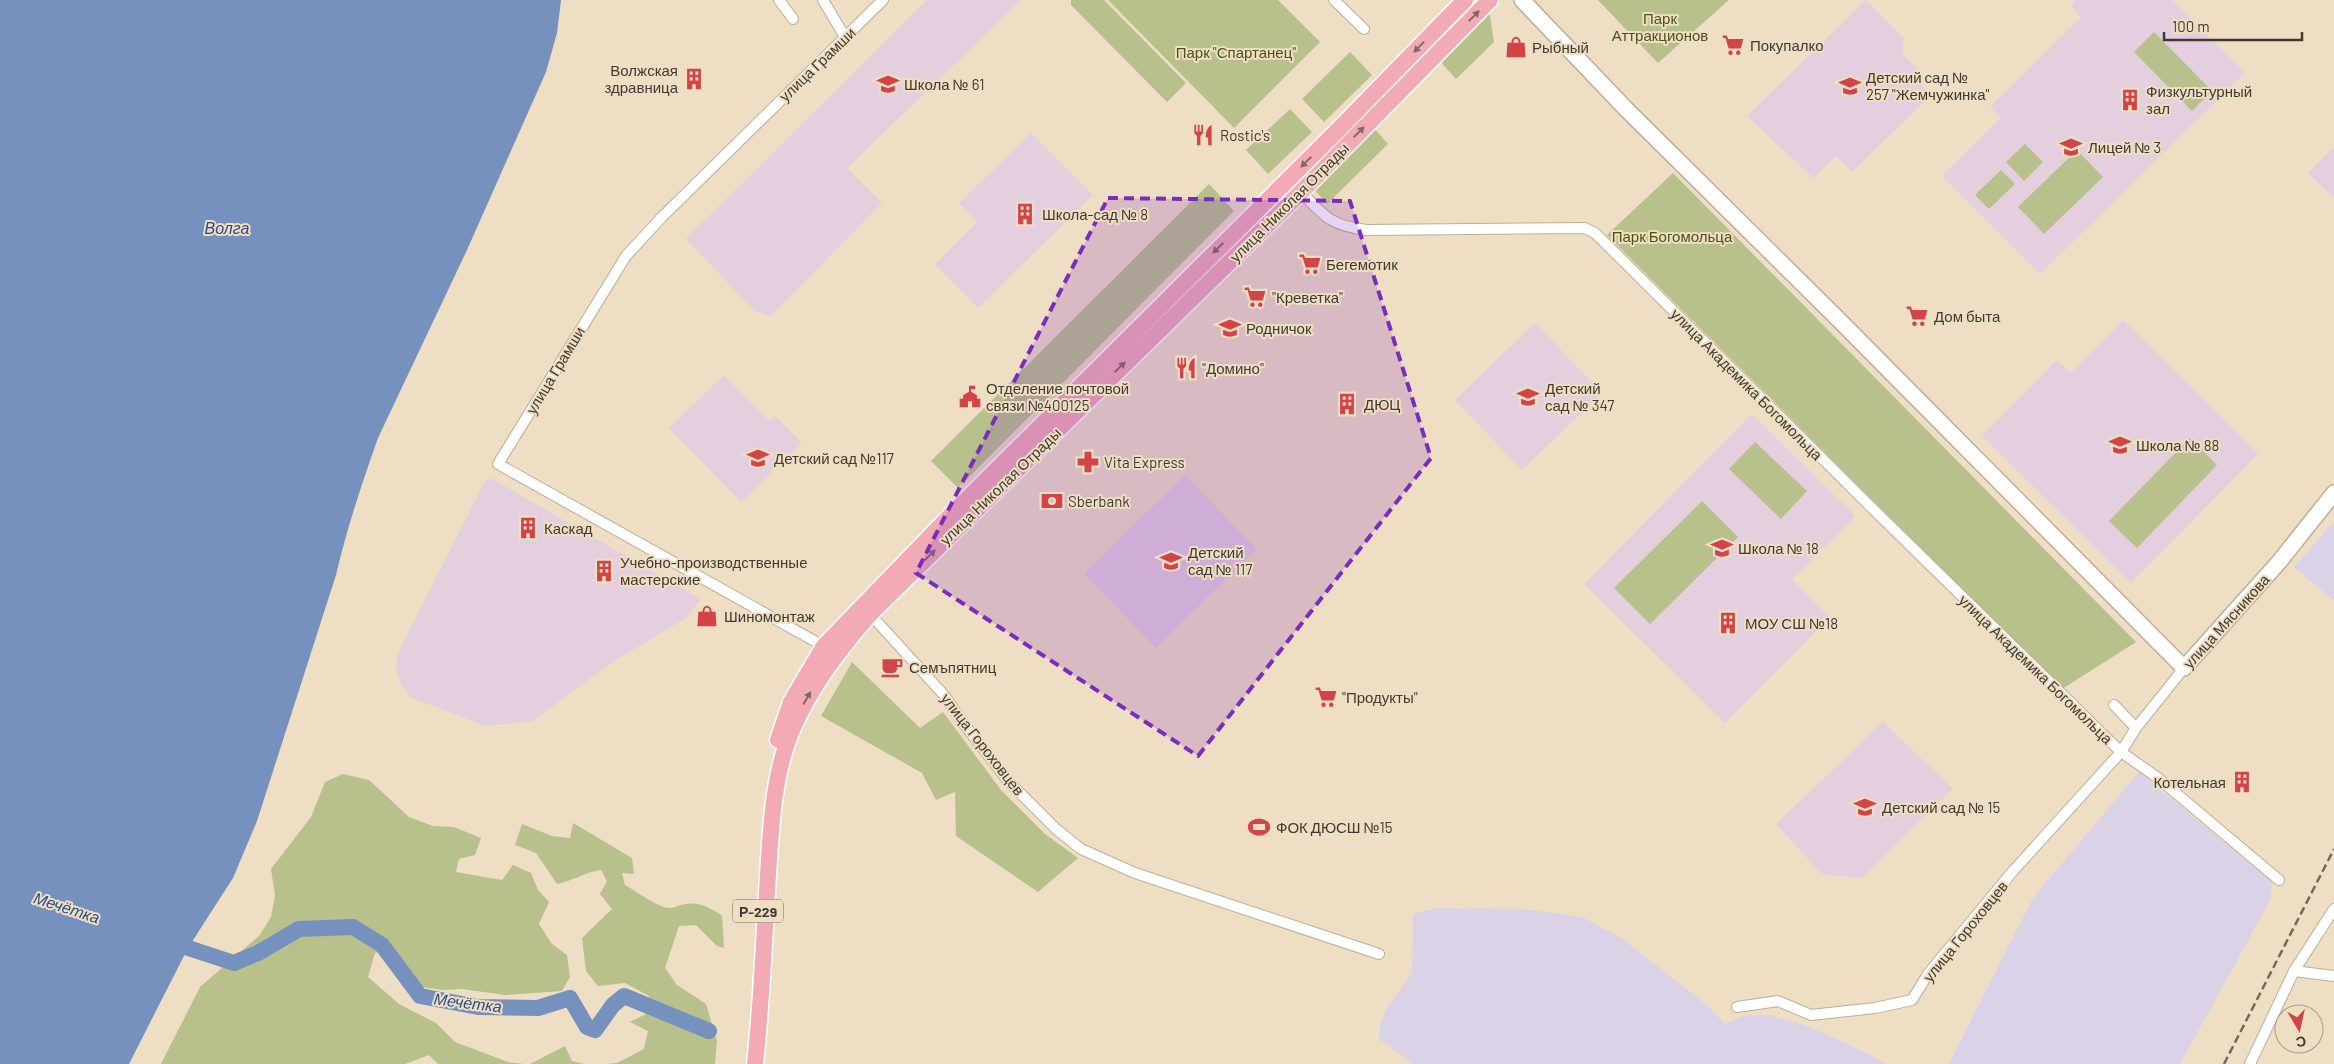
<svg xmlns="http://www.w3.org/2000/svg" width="2334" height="1064" font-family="Barlow,sans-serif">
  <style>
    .industrial { fill: #dad2e7 }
    .education { fill: #e3cfde }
    .green { fill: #b8c08c }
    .water { fill: #7691bd }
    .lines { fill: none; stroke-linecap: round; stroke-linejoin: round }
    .river { stroke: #7691bd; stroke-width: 16 }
    .street-casing { stroke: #beae96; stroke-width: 12 }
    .secondary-casing { stroke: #beae96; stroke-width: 18 }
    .primary-casing { stroke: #fff; stroke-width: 19 }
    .street { stroke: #fff; stroke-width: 10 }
    .secondary { stroke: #fff; stroke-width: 15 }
    .primary { stroke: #f2aab4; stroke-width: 16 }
    .rail { stroke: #726a5b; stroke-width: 2.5; stroke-dasharray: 8 4; stroke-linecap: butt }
    .oneway { fill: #876765 }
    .marked { fill: #7b2cbf; fill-opacity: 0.2; stroke: #7b2cbf; stroke-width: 4; stroke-dasharray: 10 6; stroke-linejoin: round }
    .labels { text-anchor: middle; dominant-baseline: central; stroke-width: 4; stroke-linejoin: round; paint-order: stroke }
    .shield { fill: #eedec4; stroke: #746b5c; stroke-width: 1 }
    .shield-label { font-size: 14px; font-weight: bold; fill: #403a30 }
    .park-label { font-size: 15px; fill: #4c5316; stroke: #eedec4 }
    .poi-label { font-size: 15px; fill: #403a30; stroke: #eedec4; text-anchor: start }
    .street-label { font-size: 15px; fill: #403a30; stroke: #eedec4 }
    .water-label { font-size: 16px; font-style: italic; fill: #2a4c85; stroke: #eedec4 }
  </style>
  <rect width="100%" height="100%" fill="#eedec4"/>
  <g class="industrial">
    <path d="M2334 522V601L2294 567Z"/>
    <path d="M2139 772 2272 882 2271 899 2180 1064H1949L2033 898Z"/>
    <path d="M1438 908 1523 909 1582 917 1621 938 1707 1005 1725 1024 1746 1015H1769L1805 1025 1864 1052 1886 1064H1414L1379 1039 1380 1026 1387 1008 1412 973 1413 914Z"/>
  </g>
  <g class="education">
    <path d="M927 0H1021L847 168 882 203 771 316 755 311 686 239Z"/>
    <path d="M1866 0 1904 39 1902 54 1920 71 1913 78 1931 95 1852 172 1836 156 1813 178 1747 116Z"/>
    <path d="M2076 0H2172L2245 73 2040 274 1942 176 2001 118 1990 107 2081 17 2071 5Z"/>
    <path d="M1031 133 1093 195 978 308 935 264 977 222 959 203Z"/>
    <path d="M2334 147V198L2308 173Z"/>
    <path d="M2123 320 2258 454 2131 583 1982 436 2057 360 2071 373Z"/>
    <path d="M1535 323 1602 393 1522 470 1455 400Z"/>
    <path d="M724 375 770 421 775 416 802 443 741 502 669 428Z"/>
    <path d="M1752 414 1855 516 1792 579 1830 617 1725 723 1584 584Z"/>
    <path d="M1185 475 1257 549 1156 648 1084 573Z"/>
    <path d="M486 479H492L701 599 686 618 614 661 533 721 485 726 410 697 401 684 396 668 398 653Z"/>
    <path d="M1883 722 1953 789 1861 878 1822 874 1776 824Z"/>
  </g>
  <g class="green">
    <path d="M1071 0H1104L1186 83 1167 102 1071 5Z"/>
    <path d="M1108 0H1278L1320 42 1234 128Z"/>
    <path d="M1598 0H1729L1658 63Z"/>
    <path d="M1489 10 1494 42 1456 79 1439 60Z"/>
    <path d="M2154 32 2212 91 2192 111 2134 52Z"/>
    <path d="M1350 52 1372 75 1324 122 1302 99Z"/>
    <path d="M1290 109 1312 132 1268 174 1246 150Z"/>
    <path d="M1373 127 1388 144 1327 204 1312 187Z"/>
    <path d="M2025 144 2043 162 2024 181 2006 162Z"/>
    <path d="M2077 150 2103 177 2044 234 2018 207Z"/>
    <path d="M2001 170 2015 184 1989 209 1975 195Z"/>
    <path d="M1673 173 2136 642 2062 689 1607 235Z"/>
    <path d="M1209 184 1234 211 958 488 931 461Z"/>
    <path d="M2190 438 2217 465 2137 548 2109 521Z"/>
    <path d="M1755 442 1807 491 1781 519 1729 469Z"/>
    <path d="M1702 501 1738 537 1650 624 1614 588Z"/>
    <path d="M852 662 920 728 943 712 1001 790 1045 834 1078 858 1038 892 956 836 955 792 936 800 922 773 821 716Z"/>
    <path d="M343 774 369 780 409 817 433 826 454 827 481 838 475 855 459 859 456 872 502 880 513 865 531 873 538 890 549 902 539 924 552 944 567 955 570 977 562 991 505 995 462 989 444 990 421 987 405 970 392 948 375 953 368 977 399 1004 436 1023 455 1042 508 1062 524 1064H438L429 1055 405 1064H161L200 987 259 936 271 917 275 895 271 869 311 817 325 782Z"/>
    <path d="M573 823 632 858 634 874 622 873 625 885C636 891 658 908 670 908 675 908 681 904 686 904 700 902 711 908 722 916L724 948 717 946 696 925 679 926 665 968 677 985 706 1004 717 1041 715 1064H606L617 1063 644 1049 648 1031 630 1022 646 1014 649 996 625 983 598 986 586 971 582 938 612 909 600 894 607 881 601 870C585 872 573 881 557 884L536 853 515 845 522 824 552 836 570 838Z"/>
    <path d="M565 1046 572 1061 584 1064H530Z"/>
  </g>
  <path class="water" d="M0 0H561L557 33 546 72 467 250 378 438C362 483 347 528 336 575L257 821 233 878 188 948 129 1064H0Z"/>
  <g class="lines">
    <path class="river" d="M167 941 234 963 258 953 299 929 353 927 382 945 420 996 478 1007 538 1008 570 998 587 1027 595 1030 613 1005 624 996 709 1031"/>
    <g class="street-casing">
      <g id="street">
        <path d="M779 0 793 19"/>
        <path d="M823 0 845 37"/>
        <path d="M1334 0 1364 29"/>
        <path d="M1301 192C1325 217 1330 225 1366 230L1585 228 1595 233 1875 511 2121 752 2158 778 2279 880"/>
        <path d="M870 614 944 695 964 724 1009 782 1056 829 1081 849 1135 873 1379 954"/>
        <path d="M827 648 498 464 626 256 661 218 883 0"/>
        <path d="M2114 705 2136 728"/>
        <path d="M2294 971 2334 976"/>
        <path d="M1737 1007 1778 1001 1811 1015 1875 1008 1912 1000 1928 974 2013 871 2121 752 2136 728 2184 668"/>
        <path d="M2250 1064 2294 971 2334 909"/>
      </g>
    </g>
    <g class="secondary-casing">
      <path id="secondary" d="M1522 0 1626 109 1840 321 2184 668 2279 562 2334 493"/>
    </g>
    <g class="primary-casing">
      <g id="primary">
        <path d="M778 740 791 702 824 646 946 520 1338 130 1465 0"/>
        <path d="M755 1064C762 1001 764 938 768 875 771 826 773 775 792 730 811 686 839 650 870 614L1301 192 1490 0"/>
      </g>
    </g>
    <use href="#street" class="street"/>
    <use href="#secondary" class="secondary"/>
    <use href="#primary" class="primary"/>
    <path class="rail" d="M2224 1064 2334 849"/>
  </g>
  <defs><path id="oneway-solid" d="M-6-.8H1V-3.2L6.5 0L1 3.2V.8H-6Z" transform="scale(1.25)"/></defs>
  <g class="oneway">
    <use href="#oneway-solid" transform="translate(1474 16) rotate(-45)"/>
    <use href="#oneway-solid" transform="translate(1419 47) rotate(134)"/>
    <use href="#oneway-solid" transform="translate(1359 132) rotate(-45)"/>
    <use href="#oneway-solid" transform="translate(1306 162) rotate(136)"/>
    <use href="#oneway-solid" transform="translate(1218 248) rotate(135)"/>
    <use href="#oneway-solid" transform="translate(1120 367) rotate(-44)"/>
    <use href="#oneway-solid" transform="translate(930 555) rotate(-44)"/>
    <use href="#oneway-solid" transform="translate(807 698) rotate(-61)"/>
  </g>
  <path class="marked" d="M1108 198 1350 201 1431 458 1198 756 916 573Z"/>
  <defs>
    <g id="supermarket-bare" transform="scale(1.725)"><path d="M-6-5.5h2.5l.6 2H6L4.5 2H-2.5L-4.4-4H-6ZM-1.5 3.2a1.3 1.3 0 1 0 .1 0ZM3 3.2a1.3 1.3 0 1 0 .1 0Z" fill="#d34448" stroke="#eedec4" stroke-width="2.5" paint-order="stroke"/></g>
    <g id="shop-bare" transform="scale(1.725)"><path d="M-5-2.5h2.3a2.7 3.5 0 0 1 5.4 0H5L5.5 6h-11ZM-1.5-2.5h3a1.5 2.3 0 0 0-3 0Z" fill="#d34448" stroke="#eedec4" stroke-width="2.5" paint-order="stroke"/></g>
    <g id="building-bare" transform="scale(1.725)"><path d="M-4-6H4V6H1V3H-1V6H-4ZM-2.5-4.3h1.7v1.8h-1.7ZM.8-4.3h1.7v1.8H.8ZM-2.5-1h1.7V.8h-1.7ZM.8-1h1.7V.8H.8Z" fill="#d34448" stroke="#eedec4" stroke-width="2.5" paint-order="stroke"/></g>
    <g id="school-bare" transform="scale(1.725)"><path d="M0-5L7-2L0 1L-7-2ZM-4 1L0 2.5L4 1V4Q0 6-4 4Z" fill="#d34448" stroke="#eedec4" stroke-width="2.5" paint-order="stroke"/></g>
    <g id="restaurant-bare" transform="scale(1.725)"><path d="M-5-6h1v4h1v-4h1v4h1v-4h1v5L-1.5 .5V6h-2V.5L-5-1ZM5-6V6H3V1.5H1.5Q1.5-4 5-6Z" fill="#d34448" stroke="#eedec4" stroke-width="2.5" paint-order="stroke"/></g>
    <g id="civic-bare" transform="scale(1.725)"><path d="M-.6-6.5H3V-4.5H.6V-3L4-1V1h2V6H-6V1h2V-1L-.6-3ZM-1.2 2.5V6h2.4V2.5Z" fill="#d34448" stroke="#eedec4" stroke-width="2.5" paint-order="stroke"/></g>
    <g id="pharmacy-bare" transform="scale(1.725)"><path d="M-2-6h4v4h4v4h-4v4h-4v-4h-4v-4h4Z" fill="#d34448" stroke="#eedec4" stroke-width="2.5" paint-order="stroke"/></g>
    <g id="bank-bare" transform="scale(1.725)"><path d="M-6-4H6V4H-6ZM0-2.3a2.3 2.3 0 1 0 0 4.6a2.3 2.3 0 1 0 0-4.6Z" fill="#d34448" stroke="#eedec4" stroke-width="2.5" paint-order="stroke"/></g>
    <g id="cafe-bare" transform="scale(1.725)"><path d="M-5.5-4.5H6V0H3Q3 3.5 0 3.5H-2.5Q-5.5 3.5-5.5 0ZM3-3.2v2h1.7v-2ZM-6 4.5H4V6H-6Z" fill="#d34448" stroke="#eedec4" stroke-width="2.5" paint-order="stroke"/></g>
    <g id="stadium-bare" transform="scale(1.725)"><path d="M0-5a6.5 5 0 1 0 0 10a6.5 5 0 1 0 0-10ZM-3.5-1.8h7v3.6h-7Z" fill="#d34448" stroke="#eedec4" stroke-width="2.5" paint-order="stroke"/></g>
  </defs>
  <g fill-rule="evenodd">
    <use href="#supermarket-bare" x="1733" y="45"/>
    <use href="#shop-bare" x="1516" y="47"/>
    <use href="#building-bare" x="694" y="79"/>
    <use href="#school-bare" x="888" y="84"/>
    <use href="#school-bare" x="1850" y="86"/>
    <use href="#building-bare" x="2130" y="100"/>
    <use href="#restaurant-bare" x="1203" y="135"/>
    <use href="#school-bare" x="2071" y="147"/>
    <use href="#building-bare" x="1025" y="214"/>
    <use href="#supermarket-bare" x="1310" y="264"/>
    <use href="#supermarket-bare" x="1255" y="297"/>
    <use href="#supermarket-bare" x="1917" y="316"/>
    <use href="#school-bare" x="1230" y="328"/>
    <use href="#restaurant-bare" x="1186" y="368"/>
    <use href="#civic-bare" x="970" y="397"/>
    <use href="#school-bare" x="1528" y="397"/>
    <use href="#building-bare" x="1347" y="404"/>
    <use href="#school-bare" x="2120" y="445"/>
    <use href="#school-bare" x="758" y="458"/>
    <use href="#pharmacy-bare" x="1088" y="462"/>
    <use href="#bank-bare" x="1052" y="501"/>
    <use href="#building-bare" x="528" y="528"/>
    <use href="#school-bare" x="1722" y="548"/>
    <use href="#school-bare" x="1171" y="561"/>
    <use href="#building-bare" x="604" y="571"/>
    <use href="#shop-bare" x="707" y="616"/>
    <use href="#building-bare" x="1728" y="623"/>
    <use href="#cafe-bare" x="892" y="667"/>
    <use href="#supermarket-bare" x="1326" y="697"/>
    <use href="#building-bare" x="2242" y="782"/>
    <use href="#school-bare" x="1865" y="807"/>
    <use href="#stadium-bare" x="1259" y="827"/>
  </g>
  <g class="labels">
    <rect class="shield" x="733" y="899.5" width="50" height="23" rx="4"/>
    <g class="shield-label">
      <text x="758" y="911">Р-229</text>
    </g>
    <g class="park-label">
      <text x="1660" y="18">Парк<tspan x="1660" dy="17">Аттракционов</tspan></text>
      <text x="1236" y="52">Парк "Спартанец"</text>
      <text x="1672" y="236">Парк Богомольца</text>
    </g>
    <g class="poi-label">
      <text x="1750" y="45">Покупалко</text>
      <text x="1532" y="47">Рыбный</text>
      <text x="678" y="70" text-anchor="end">Волжская<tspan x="678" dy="17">здравница</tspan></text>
      <text x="1866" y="77">Детский сад №<tspan x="1866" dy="17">257 "Жемчужинка"</tspan></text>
      <text x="904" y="84">Школа № 61</text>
      <text x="2146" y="91">Физкультурный<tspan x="2146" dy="17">зал</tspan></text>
      <text x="1220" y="135">Rostic's</text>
      <text x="2088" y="147">Лицей № 3</text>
      <text x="1042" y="214">Школа-сад № 8</text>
      <text x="1326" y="264">Бегемотик</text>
      <text x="1272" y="297">"Креветка"</text>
      <text x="1934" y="316">Дом быта</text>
      <text x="1246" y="328">Родничок</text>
      <text x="1202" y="368">"Домино"</text>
      <text x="986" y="388">Отделение почтовой<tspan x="986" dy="17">связи №400125</tspan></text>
      <text x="1545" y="388">Детский<tspan x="1545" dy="17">сад № 347</tspan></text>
      <text x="1364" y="404">ДЮЦ</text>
      <text x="2136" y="445">Школа № 88</text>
      <text x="774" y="458">Детский сад №117</text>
      <text x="1104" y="462">Vita Express</text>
      <text x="1068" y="501">Sberbank</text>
      <text x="544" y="528">Каскад</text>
      <text x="1738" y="548">Школа № 18</text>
      <text x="1188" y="552">Детский<tspan x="1188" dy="17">сад № 117</tspan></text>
      <text x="620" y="562">Учебно-производственные<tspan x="620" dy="17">мастерские</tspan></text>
      <text x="724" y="616">Шиномонтаж</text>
      <text x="1745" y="623">МОУ СШ №18</text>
      <text x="909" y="667">Семъпятниц</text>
      <text x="1342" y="697">"Продукты"</text>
      <text x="2226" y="782" text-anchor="end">Котельная</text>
      <text x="1882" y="807">Детский сад № 15</text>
      <text x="1276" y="827">ФОК ДЮСШ №15</text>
    </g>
    <g class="street-label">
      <text transform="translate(817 64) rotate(-44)">улица Грамши</text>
      <text transform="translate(1289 202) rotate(-45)">улица Николая Отрады</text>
      <text transform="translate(555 370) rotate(-59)">улица Грамши</text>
      <text transform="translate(1747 384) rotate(45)">улица Академика Богомольца</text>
      <text transform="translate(1000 486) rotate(-44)">улица Николая Отрады</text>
      <text transform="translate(2226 621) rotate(-48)">улица Мясникова</text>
      <text transform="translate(2036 669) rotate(44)">улица Академика Богомольца</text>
      <text transform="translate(983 744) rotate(52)">улица Гороховцев</text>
      <text transform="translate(1965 931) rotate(-51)">улица Гороховцев</text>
    </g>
    <g class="water-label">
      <text x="227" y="227">Волга</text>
      <text transform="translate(67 907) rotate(18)">Мечётка</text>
      <text transform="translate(468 1002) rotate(7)">Мечётка</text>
    </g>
  </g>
  <g transform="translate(2299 1029) rotate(171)"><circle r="24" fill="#eedec4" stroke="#a89c89"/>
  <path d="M0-4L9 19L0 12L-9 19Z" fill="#d34448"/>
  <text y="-8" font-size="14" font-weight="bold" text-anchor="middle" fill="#403a30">С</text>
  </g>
  <path d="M2164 32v8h138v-8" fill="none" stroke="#403a30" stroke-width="2.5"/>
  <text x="2172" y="32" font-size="15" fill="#403a30" stroke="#eedec4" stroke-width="4" paint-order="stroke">100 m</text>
</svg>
